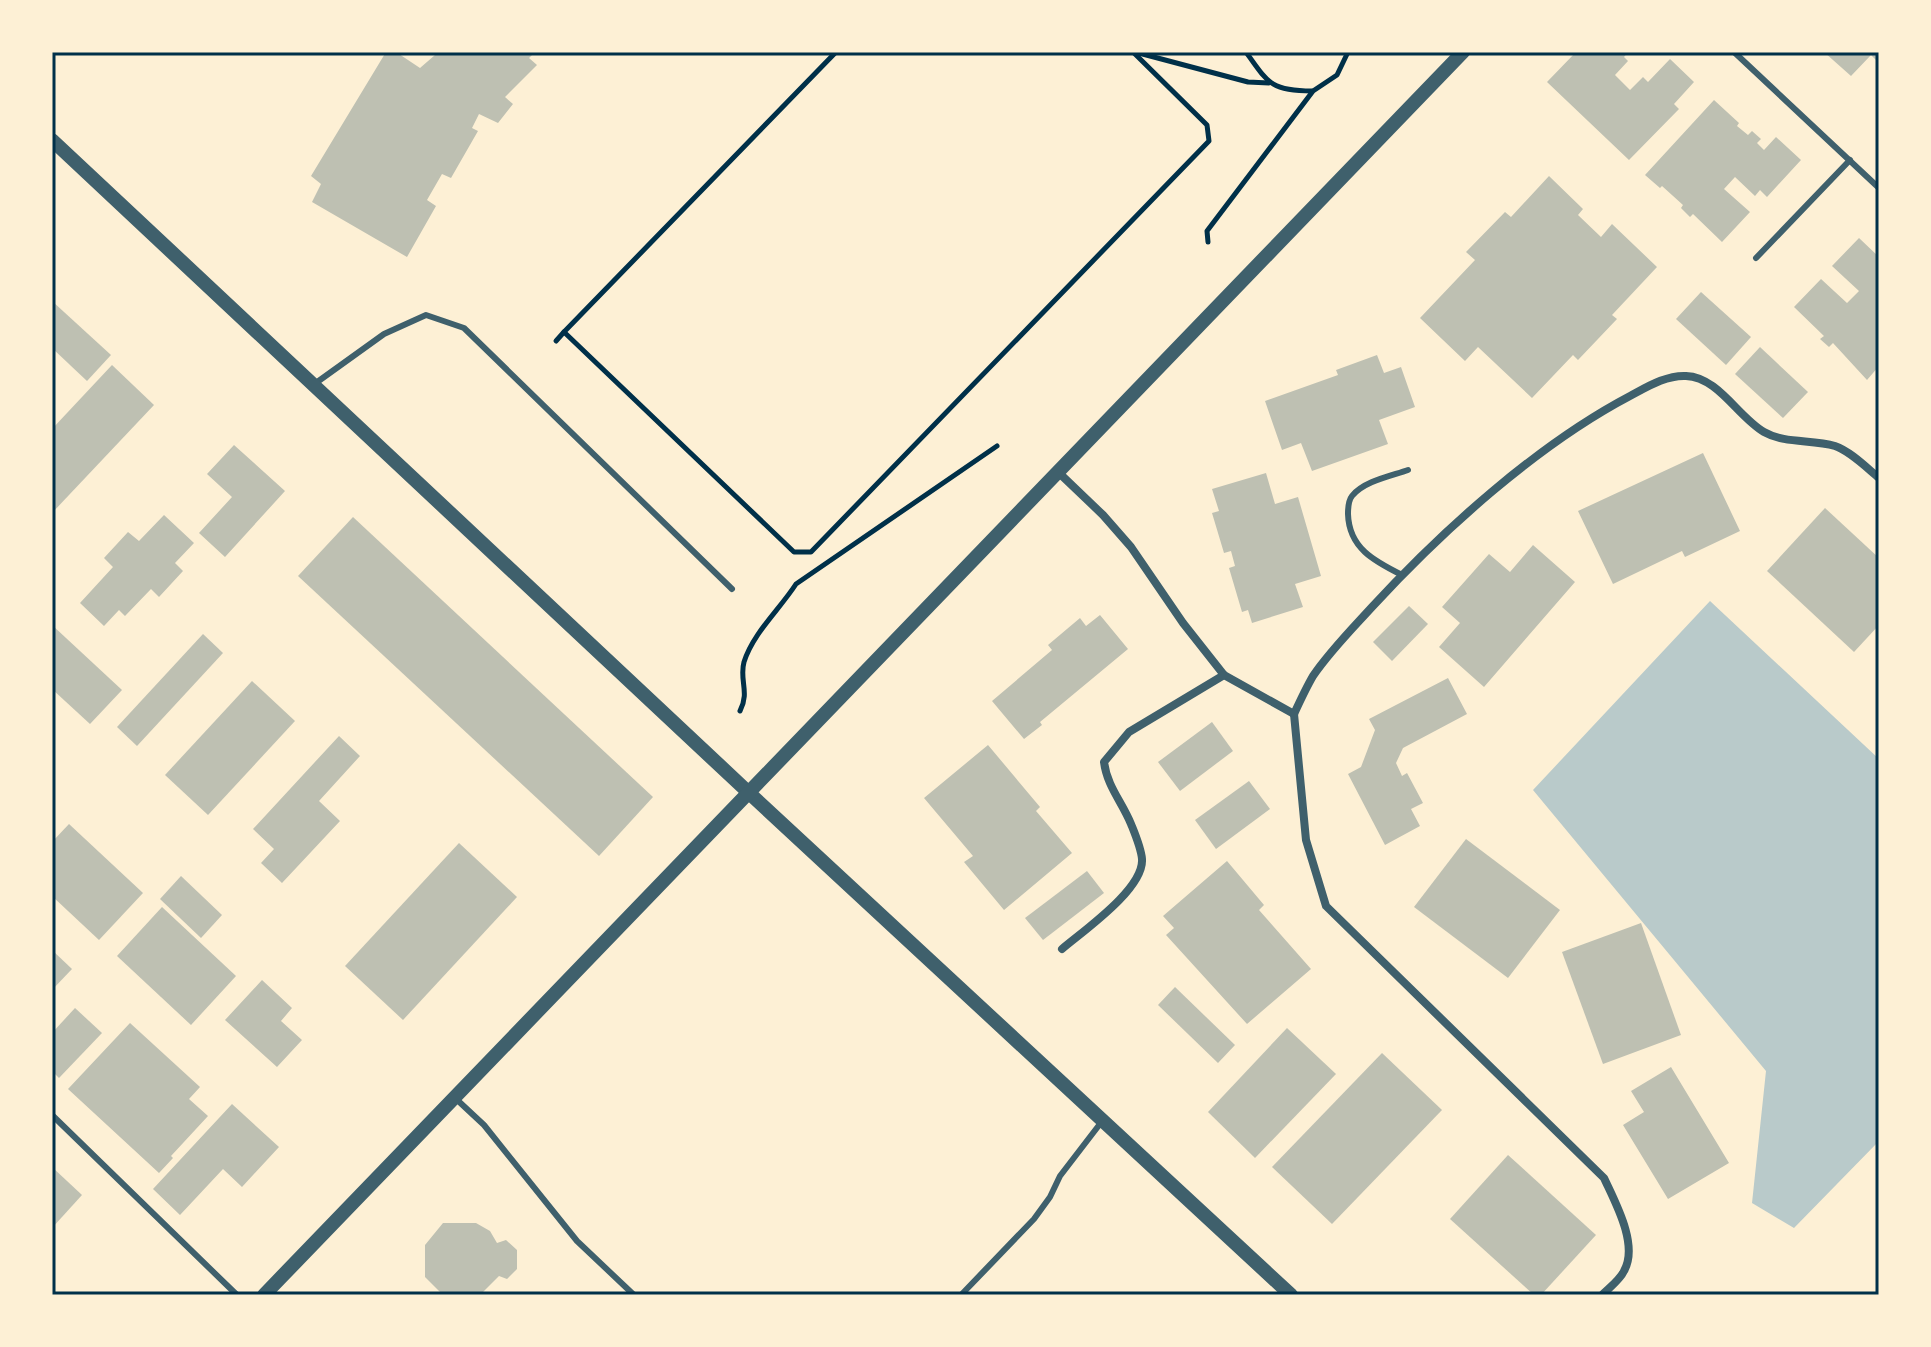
<svg xmlns="http://www.w3.org/2000/svg" width="1931" height="1347" font-family="Cabin,sans-serif">
  <style>
    .green { fill: #b9caca }
    .building { fill: #bec0b2 }
    .lines { fill: none; stroke-linecap: round; stroke-linejoin: round }
    .path { stroke: #003049; stroke-width: 5 }
    .service { stroke: #3f606c; stroke-width: 6 }
    .minor { stroke: #3f606c; stroke-width: 8 }
    .tertiary { stroke: #3f606c; stroke-width: 14 }
    .neatline { fill: none; stroke: #003049; stroke-width: 3 }
  </style>
  <rect width="100%" height="100%" fill="#fdf0d5"/>
  <path class="green" d="M1710 601 1879 759V1141L1794 1228 1752 1203 1766 1071 1533 790Z"/>
  <g class="building">
    <path d="M386 52H396L420 68 435 55 432 52H535L529 58 537 65 505 97 513 104 498 123 479 114 472 128 478 131 451 178 442 174 427 200 436 206 407 257 312 202 321 184 311 176Z"/>
    <path d="M1576 52H1628L1624 57 1628 61 1615 75 1630 90 1643 77 1648 82 1670 59 1694 82 1674 104 1679 109 1629 160 1547 82Z"/>
    <path d="M1824 52H1879V59L1877 61 1871 55 1851 76Z"/>
    <path d="M1714 100 1739 123 1737 126 1748 135 1752 131 1761 139 1757 143 1764 150 1776 137 1801 160 1767 197 1760 190 1755 196 1735 177 1724 189 1750 212 1722 242 1693 214 1690 217 1681 208 1683 205 1662 186 1660 188 1645 175Z"/>
    <path d="M1549 176 1583 209 1578 215 1601 237 1612 224 1657 267 1612 315 1617 319 1578 360 1573 355 1532 398 1478 347 1465 361 1420 318 1475 260 1466 252 1505 212 1511 217Z"/>
    <path d="M1859 238 1879 257V366L1867 380 1833 343 1829 347 1820 339 1824 336 1794 307 1821 279 1847 303 1859 291 1832 266Z"/>
    <path d="M1701 292 1751 337 1726 365 1676 319Z"/>
    <path d="M52 301 111 355 87 381 52 348Z"/>
    <path d="M1760 347 1808 392 1783 418 1735 374Z"/>
    <path d="M1377 355 1384 373 1401 367 1415 407 1379 420 1388 444 1312 471 1301 443 1282 450 1265 401 1338 375 1336 370Z"/>
    <path d="M112 365 154 405 52 513V429Z"/>
    <path d="M234 445 285 491 225 557 199 533 232 497 207 474Z"/>
    <path d="M1703 453 1740 531 1685 557 1682 551 1613 584 1578 511Z"/>
    <path d="M1266 473 1275 504 1298 497 1321 576 1295 584 1303 607 1252 623 1248 610 1242 612 1229 568 1235 566 1231 551 1224 553 1212 513 1219 511 1212 489Z"/>
    <path d="M1825 508 1879 558V625L1854 652 1767 571Z"/>
    <path d="M164 515 194 543 175 563 183 571 159 597 151 589 125 616 119 610 104 626 80 603 113 567 104 558 128 532 139 541Z"/>
    <path d="M353 517 653 797 599 856 298 576Z"/>
    <path d="M1533 545 1575 582 1484 687 1439 647 1460 623 1442 607 1489 554 1510 572Z"/>
    <path d="M1409 606 1428 624 1392 661 1373 642Z"/>
    <path d="M1100 615 1128 649 1040 722 1042 725 1024 739 992 701 1052 650 1048 645 1080 618 1086 626Z"/>
    <path d="M52 625 122 690 90 724 52 689Z"/>
    <path d="M203 634 223 653 137 746 117 727Z"/>
    <path d="M1448 678 1467 714 1403 748 1396 763 1402 776 1407 773 1423 803 1411 809 1420 826 1385 845 1348 774 1361 767 1375 730 1369 719Z"/>
    <path d="M252 681 295 721 208 815 165 775Z"/>
    <path d="M1212 722 1233 751 1180 791 1158 762Z"/>
    <path d="M339 736 360 756 319 801 340 821 282 883 261 863 274 849 253 829Z"/>
    <path d="M988 745 1040 807 1036 811 1072 853 1004 910 964 862 973 856 924 798Z"/>
    <path d="M1249 781 1270 809 1216 849 1195 820Z"/>
    <path d="M69 824 143 893 99 940 52 896V842Z"/>
    <path d="M1466 839 1560 910 1508 978 1414 907Z"/>
    <path d="M459 843 517 897 403 1020 345 966Z"/>
    <path d="M1227 861 1264 905 1259 910 1311 969 1247 1024 1166 935 1174 928 1163 916Z"/>
    <path d="M1087 871 1104 893 1043 940 1025 918Z"/>
    <path d="M181 876 222 915 201 938 160 899Z"/>
    <path d="M162 907 236 976 191 1025 117 956Z"/>
    <path d="M1641 923 1681 1035 1603 1064 1562 952Z"/>
    <path d="M52 950 72 969 52 990Z"/>
    <path d="M262 980 292 1008 281 1021 302 1040 277 1067 225 1020Z"/>
    <path d="M1175 987 1235 1045 1218 1063 1158 1005Z"/>
    <path d="M75 1008 102 1033 59 1078 52 1071V1033Z"/>
    <path d="M130 1023 200 1087 189 1099 208 1116 171 1156 173 1158 159 1173 68 1089Z"/>
    <path d="M1287 1028 1336 1074 1255 1158 1208 1112Z"/>
    <path d="M1382 1053 1442 1110 1332 1224 1272 1167Z"/>
    <path d="M1671 1067 1729 1163 1668 1199 1623 1125 1644 1112 1631 1091Z"/>
    <path d="M232 1104 279 1147 242 1187 223 1169 180 1215 153 1189Z"/>
    <path d="M1508 1155 1596 1235 1541 1295H1534L1450 1219Z"/>
    <path d="M52 1167 82 1195 52 1228Z"/>
    <path d="M443 1223H476L490 1231 497 1243 506 1240 517 1250V1269L507 1279 499 1276 480 1295H443L425 1277V1245Z"/>
  </g>
  <g class="lines">
    <g class="path">
      <path d="M836 52 564 332 794 552H811L1209 141 1207 125 1133 52"/>
      <path d="M1135 52 1248 82 1269 83"/>
      <path d="M1246 52C1268 83 1271 91 1312 91"/>
      <path d="M1208 242 1207 231 1313 91 1337 75 1348 52"/>
      <path d="M556 341 564 332"/>
      <path d="M740 711C750 692 739 680 744 662 753 633 780 609 796 584L997 446"/>
    </g>
    <g class="service">
      <path d="M1734 52 1879 188"/>
      <path d="M1756 258 1850 160"/>
      <path d="M313 385 384 334 426 315 464 328 732 589"/>
      <path d="M1402 575C1374 561 1349 548 1348 514 1348 508 1348 501 1352 496 1364 481 1391 476 1408 470"/>
      <path d="M454 1097 484 1125 577 1241 634 1295"/>
      <path d="M52 1115 237 1295"/>
      <path d="M961 1295 1034 1219 1050 1197 1060 1176 1103 1120"/>
      <path d="M1878 1295 1879 1294"/>
    </g>
    <g class="minor">
      <path d="M1057 471 1103 515 1131 547 1183 623 1224 675 1294 714"/>
      <path d="M1294 714C1300 701 1306 688 1313 676 1330 651 1352 629 1372 607 1443 530 1537 445 1630 396 1647 387 1666 375 1686 376 1718 377 1738 417 1764 432 1785 444 1812 439 1835 446 1850 451 1867 468 1879 478"/>
      <path d="M1294 714 1306 840 1326 906 1604 1178C1615 1202 1639 1245 1624 1271 1620 1280 1609 1288 1602 1295"/>
      <path d="M1062 949C1083 931 1144 889 1142 859 1141 848 1135 834 1131 824 1122 802 1107 786 1104 762L1129 732 1224 675"/>
    </g>
    <g class="tertiary">
      <path d="M52 140 748 792 1291 1295"/>
      <path d="M264 1295 1463 52"/>
    </g>
  </g>
  <rect width="1931" height="1347" fill="none" stroke="#fdf0d5" stroke-width="108"/>
  <rect x="54" y="54" width="1823" height="1239" class="neatline"/>
</svg>
